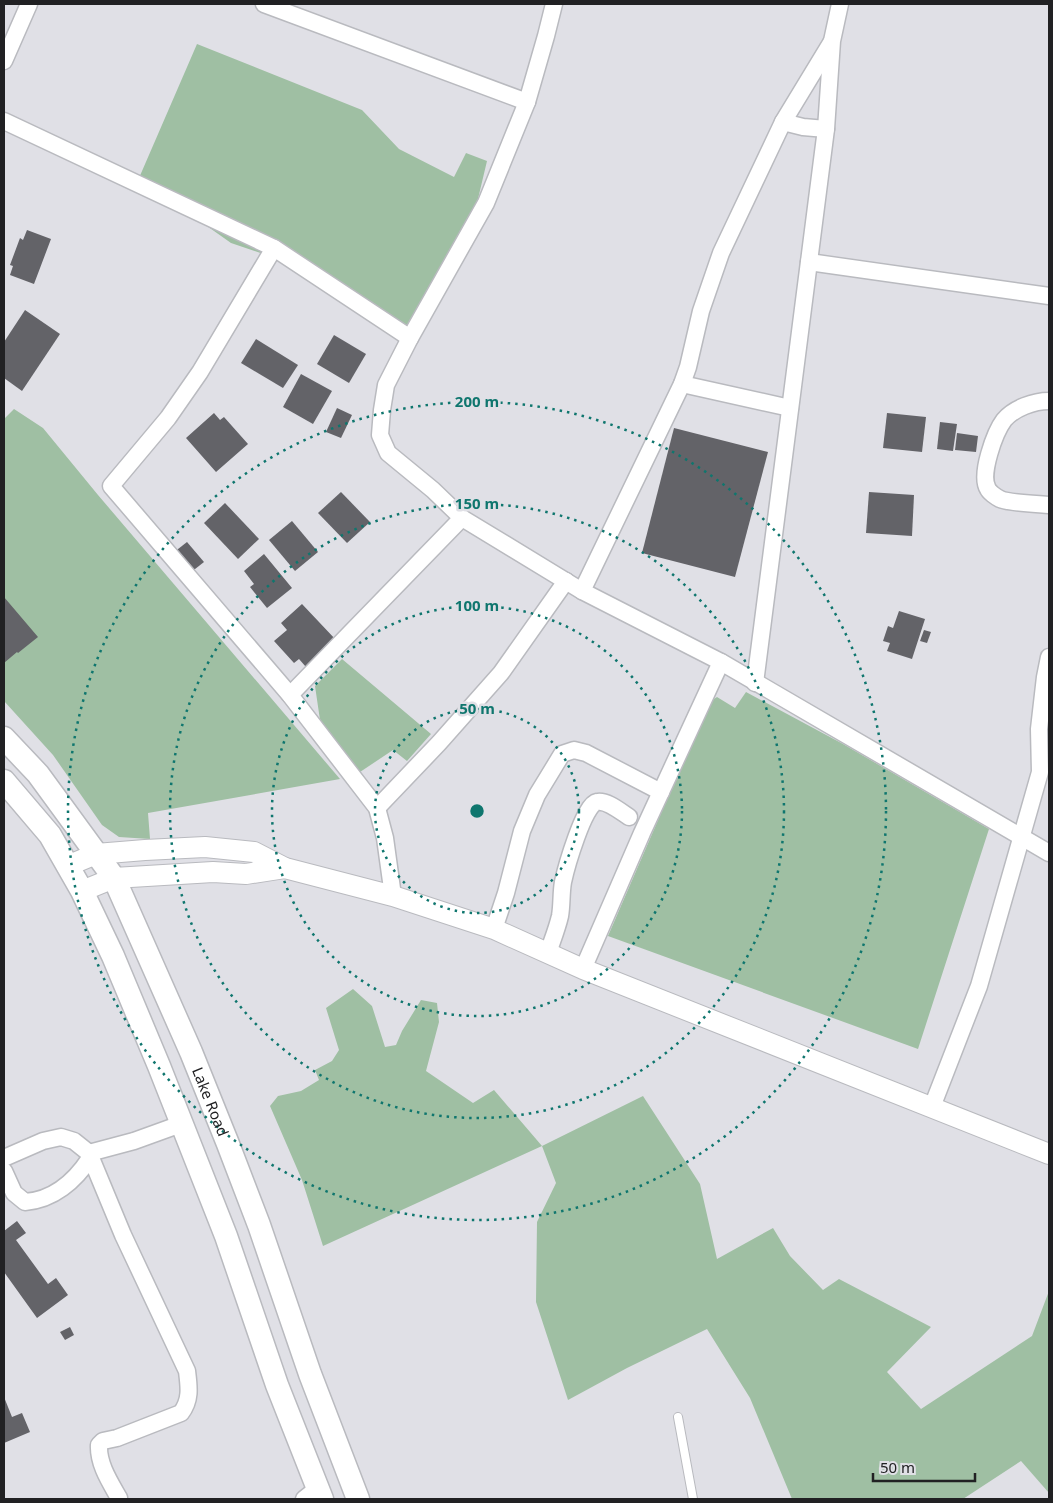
<svg xmlns="http://www.w3.org/2000/svg" width="1053" height="1503" font-family="'Noto Sans',sans-serif">
  <style>
    .green { fill: #9fbfa3 }
    .building { fill: #636368 }
    .lines { fill: none; stroke-linecap: round; stroke-linejoin: round }
    .service-casing { stroke: #b9babf; stroke-width: 10 }
    .minor-casing { stroke: #b9babf; stroke-width: 19 }
    .tertiary-casing { stroke: #b9babf; stroke-width: 22 }
    .secondary-casing { stroke: #b9babf; stroke-width: 25 }
    .service { stroke: #fff; stroke-width: 8 }
    .minor { stroke: #fff; stroke-width: 16 }
    .tertiary { stroke: #fff; stroke-width: 20 }
    .secondary { stroke: #fff; stroke-width: 22 }
    .ring { fill: none; stroke: #0f766e; stroke-width: 2.5; stroke-dasharray: 2.5 5 }
    .labels { text-anchor: middle; dominant-baseline: central; stroke-width: 5; stroke-linejoin: round; paint-order: stroke }
    .street-label { font-size: 15px; fill: #212123; stroke: #e0e0e6 }
    .centre { fill: #0f766e; stroke: #e0e0e6; stroke-width: 2.5 }
    .ring-label { font-size: 15px; text-anchor: middle; font-weight: bold; fill: #0f766e; stroke: #e0e0e6; stroke-width: 5; stroke-linejoin: round; paint-order: stroke }
  </style>
  <rect width="100%" height="100%" fill="#e0e0e6"/>
  <g class="green">
    <path d="M197 44 362 110 399 149 454 177 466 153 487 161 477 203 413 320 400 335 287 262 231 243 139 178Z"/>
    <path d="M14 409 43 428 98 495 340 779 148 813 150 839 119 837 102 825 53 755 4 701V419Z"/>
    <path d="M342 659 431 734 407 761 393 750 357 774 320 720 315 686Z"/>
    <path d="M746 692 843 744 989 829 918 1049 608 936 709 702 717 697 735 708Z"/>
    <path d="M353 989 372 1006 385 1047 396 1045 402 1031 421 1000 437 1003 439 1022 426 1071 473 1103 494 1090 542 1146 643 1096 700 1184 717 1259 773 1228 790 1256 823 1290 839 1279 931 1327 887 1372 921 1409 1032 1336 1049 1291V1493L1021 1461 963 1499H792L750 1398 707 1329 627 1368 568 1400 536 1302 537 1222 556 1183 542 1146 323 1246 302 1180 270 1106 278 1096 301 1091 319 1080 315 1070 332 1061 339 1050 326 1008Z"/>
  </g>
  <g class="building">
    <path d="M27 230 51 239 34 284 10 275 13 266 10 265 20 238 23 240Z"/>
    <path d="M25 310 60 334 22 391 4 378V342Z"/>
    <path d="M334 335 366 354 349 383 317 364Z"/>
    <path d="M256 339 298 365 283 388 241 363Z"/>
    <path d="M301 374 332 391 313 424 283 407Z"/>
    <path d="M337 408 352 415 341 438 326 432Z"/>
    <path d="M214 413 220 420 224 417 248 444 216 472 186 438Z"/>
    <path d="M887 413 926 417 922 452 883 448Z"/>
    <path d="M940 422 957 424 953 451 937 449Z"/>
    <path d="M674 428 768 452 735 577 642 553Z"/>
    <path d="M957 433 978 436 976 452 955 450Z"/>
    <path d="M341 492 370 522 347 543 318 513Z"/>
    <path d="M869 492 914 495 912 536 866 533Z"/>
    <path d="M225 503 259 539 238 559 204 523Z"/>
    <path d="M292 521 318 552 295 571 269 540Z"/>
    <path d="M187 542 204 562 190 573 173 553Z"/>
    <path d="M264 554 292 588 267 608 250 587 254 584 244 571Z"/>
    <path d="M4 597 38 637 18 653 17 652 4 663Z"/>
    <path d="M302 604 336 640 306 667 299 659 294 663 274 641 287 630 281 623Z"/>
    <path d="M899 611 925 619 912 659 887 651 890 643 883 641 888 626 893 628Z"/>
    <path d="M924 630 931 632 927 643 920 641Z"/>
    <path d="M17 1221 26 1233 16 1240 48 1284 56 1278 68 1295 37 1318 4 1272V1231Z"/>
    <path d="M70 1327 74 1335 65 1340 60 1332Z"/>
    <path d="M4 1397 12 1417 22 1413 30 1432 4 1443Z"/>
  </g>
  <g class="lines">
    <g class="service-casing">
      <path id="service" d="M678 1417 693 1499"/>
    </g>
    <g class="minor-casing">
      <g id="minor">
        <path d="M264 4 527 102"/>
        <path d="M554 4 546 36 527 102 486 203 410 338 386 385 382 410 380 435 388 453 433 490 462 518 582 591 721 662 1049 853"/>
        <path d="M4 61 29 4"/>
        <path d="M4 121 274 248 410 338"/>
        <path d="M783 122 831 43"/>
        <path d="M274 248 200 372 168 418 111 486 290 695 377 808 385 838 393 896"/>
        <path d="M809 262 1049 296"/>
        <path d="M682 384 790 408"/>
        <path d="M1049 401C1034 401 1014 408 1004 420 995 432 979 475 988 489 989 492 996 497 1000 499 1008 503 1038 504 1049 505"/>
        <path d="M582 591 682 384 688 367 701 311 721 253 783 122 803 127 826 129"/>
        <path d="M755 683 826 129 832 41 840 4"/>
        <path d="M290 695 462 518"/>
        <path d="M377 808 439 743 501 673 566 581"/>
        <path d="M494 929 506 893 522 831 537 795 562 754 574 750 586 753 661 792"/>
        <path d="M548 953C552 941 557 929 560 916 562 905 561 893 563 882 566 868 584 804 597 802 607 800 621 812 629 817"/>
        <path d="M583 969 642 833 721 662"/>
        <path d="M932 1107 979 986 1040 772 1039 729 1045 677 1049 657"/>
        <path d="M89 1153 134 1141 181 1124"/>
        <path d="M4 1158 43 1141 61 1137 74 1141 89 1153 123 1235 187 1371C189 1387 191 1400 181 1413L117 1438 103 1441 99 1445C98 1464 110 1482 119 1498"/>
        <path d="M4 1171 14 1193 25 1202C53 1200 75 1181 90 1158"/>
        <path d="M304 1499 318 1488"/>
      </g>
    </g>
    <g class="tertiary-casing">
      <g id="tertiary">
        <path d="M67 866 96 854 145 850 205 847 254 852 285 868 393 896 494 929 583 969 1049 1154"/>
        <path d="M82 891 114 878 213 872 246 874 285 868"/>
      </g>
    </g>
    <g class="secondary-casing">
      <g id="secondary">
        <path id="s1" d="M4 738 38 774 114 878 191 1052 228 1144 259 1225 310 1374 358 1499"/>
        <path d="M4 781 50 835 82 891 113 956 159 1066 226 1236 277 1385 322 1499"/>
      </g>
    </g>
    <use href="#service" class="service"/>
    <use href="#minor" class="minor"/>
    <use href="#tertiary" class="tertiary"/>
    <use href="#secondary" class="secondary"/>
  </g>
  <g class="ring">
    <circle cx="477" cy="811" r="102"/>
    <circle cx="477" cy="811" r="205"/>
    <circle cx="477" cy="811" r="307"/>
    <circle cx="477" cy="811" r="409"/>
  </g>
  <g class="labels">
    <g class="street-label">
      <text stroke="none"><textPath href="#s1" startOffset="422">Lake Road</textPath></text>
    </g>
  </g>
  <circle cx="477" cy="811" r="8" class="centre"/>
  <g class="ring-label">
    <text x="477" y="407">200 m</text>
    <text x="477" y="509">150 m</text>
    <text x="477" y="611">100 m</text>
    <text x="477" y="714">50 m</text>
  </g>
  <rect width="1053" height="1503" fill="none" stroke="#212123" stroke-width="10"/>
  <path d="M873 1473v8h102v-8" fill="none" stroke="#212123" stroke-width="2.5"/>
  <text x="880" y="1473" font-size="15" fill="#212123" stroke="#e0e0e6" stroke-width="4" paint-order="stroke">50 m</text>
</svg>
